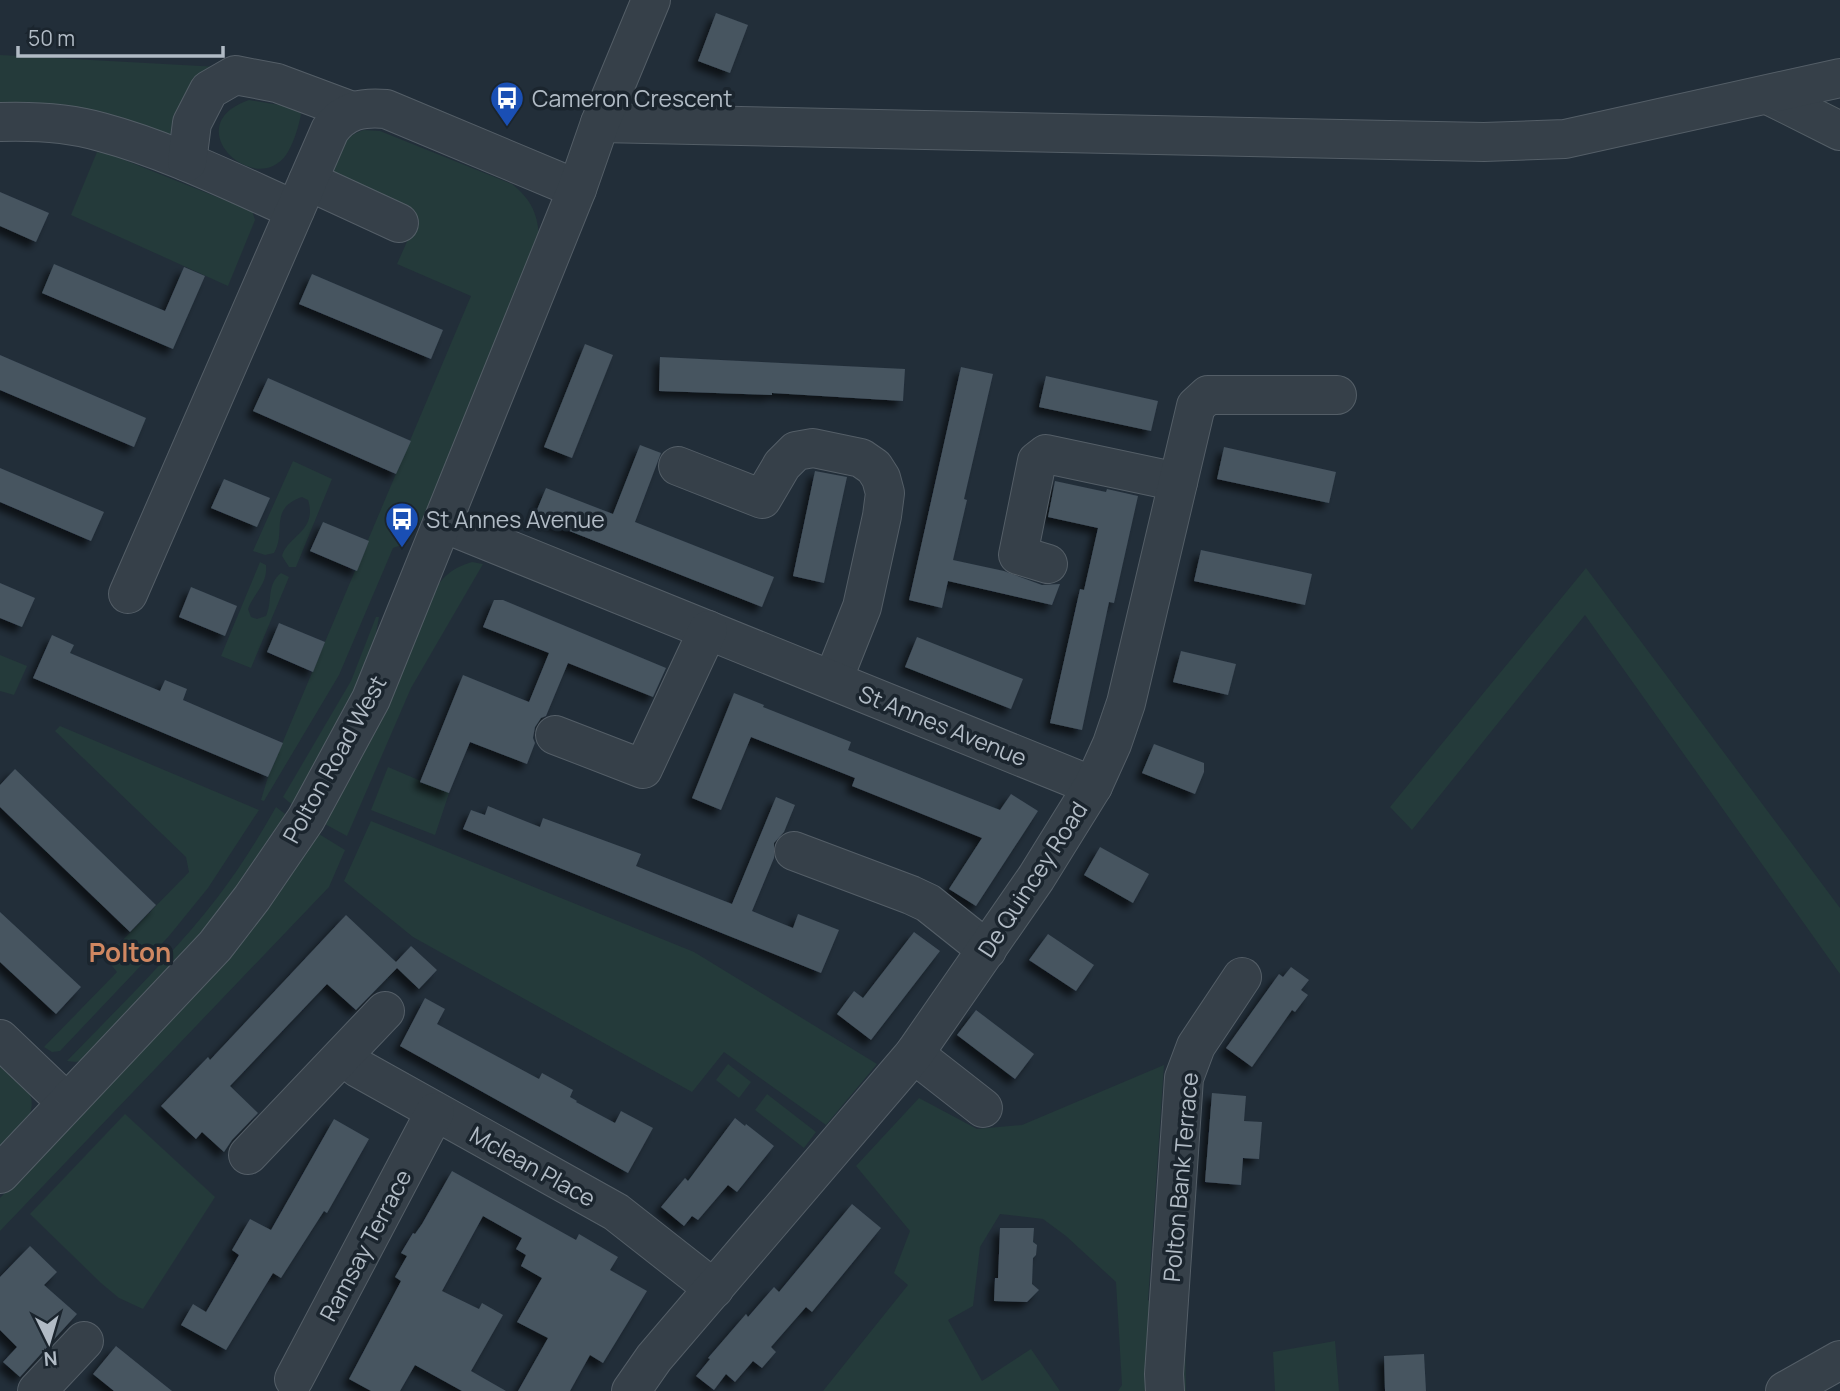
<svg xmlns="http://www.w3.org/2000/svg" width="1840" height="1391" font-family="Manrope,sans-serif">
  <style>
    .green { fill: #243a3a }
    .building { fill: #465460; filter: url(#shadow) }
    .lines { fill: none; stroke-linecap: round; stroke-linejoin: round }
    .minor-casing { stroke: #545e67; stroke-width: 40 }
    .minor { stroke: #364049; stroke-width: 38 }
    .labels { text-anchor: middle; dominant-baseline: central; stroke-width: 7; stroke-linejoin: round; paint-order: stroke }
    .poi-label { font-size: 23px; fill: #b1bbc5; stroke: #1b252e; text-anchor: start }
    .street-label { font-size: 23px; fill: #b1bbc5; stroke: #1b252e }
    .quarter-label { font-size: 26px; font-weight: bold; fill: #d08761; stroke: #1b252e }
  </style>
  <defs>
    <filter id="shadow"><feDropShadow dx="-6" dy="6" stdDeviation="3.5" flood-color="#0009"/></filter>
  </defs>
  <rect width="100%" height="100%" fill="#222e39"/>
  <g class="green">
    <path d="M0 55 219 67 175 141 0 112Z"/>
    <path d="M249 100 298 108 301 114C299 126 293 145 286 155 254 199 176 125 249 100Z"/>
    <path d="M364 130 380 131 512 184C532 200 539 216 539 242L443 486 407 543 393 548 339 675 264 801 261 800 268 777 471 296 397 264 418 217 344 186C320 164 338 138 364 130Z"/>
    <path d="M97 152 112 155 252 211 255 220 228 286 71 215Z"/>
    <path d="M293 461 332 479 296 567H289L282 556C287 536 318 531 308 500L302 497C268 509 287 531 274 553L265 555 253 551Z"/>
    <path d="M260 562 266 565C268 584 254 593 248 609L251 617 257 619 266 616C273 601 266 585 281 573L289 577 251 668 221 656Z"/>
    <path d="M472 562 483 564 411 688 347 836 323 823C370 749 402 669 435 589 445 574 455 567 472 562Z"/>
    <path d="M1586 568 1840 908V974L1585 615 1412 830 1390 807Z"/>
    <path d="M376 617H379L369 669 295 807 283 797 351 681Z"/>
    <path d="M0 655 27 666 14 695 0 691Z"/>
    <path d="M60 726 259 810 208 888 169 936 60 1051 52 1052 44 1047 117 972 108 961 111 952 189 872 186 857 55 731Z"/>
    <path d="M388 767 449 793 435 835 371 810Z"/>
    <path d="M276 807 289 817 227 908 87 1059 76 1062 67 1061C118 1008 172 956 217 898 239 869 258 839 276 807Z"/>
    <path d="M371 821 694 952 877 1064 826 1125 724 1052 692 1092 413 937 344 881Z"/>
    <path d="M319 834 345 850 329 887 0 1231V1198L238 948Z"/>
    <path d="M0 1064C8 1071 19 1078 25 1086 45 1111 16 1135 0 1151Z"/>
    <path d="M728 1064 751 1082 739 1098 716 1080Z"/>
    <path d="M1164 1065 1148 1300 1185 1333 1186 1391H1118L1122 1385 1116 1282 1066 1236 1043 1219 1000 1214 980 1247 973 1306 948 1320 982 1381 1031 1349 1060 1391H823L908 1285 894 1273 910 1231 856 1166 919 1098 977 1129 1022 1125Z"/>
    <path d="M767 1094 816 1132 804 1148 755 1110Z"/>
    <path d="M125 1114 215 1197 143 1309 119 1298 101 1283 30 1214Z"/>
    <path d="M1335 1341 1339 1391H1275L1273 1352Z"/>
  </g>
  <g class="building">
    <path d="M716 13 748 25 730 73 698 61Z"/>
    <path d="M0 192 49 213 36 242 0 226Z"/>
    <path d="M54 264 165 311 184 267 205 276 173 349 42 293Z"/>
    <path d="M312 274 443 330 431 359 299 304Z"/>
    <path d="M585 344 613 355 572 458 544 447Z"/>
    <path d="M0 355 146 418 134 447 0 390Z"/>
    <path d="M660 357 905 369 903 401 772 393V395L659 391Z"/>
    <path d="M961 367 993 374 964 499 967 500 953 560 1004 571 1042 585 1060 584 1052 605 948 581 942 608 909 600Z"/>
    <path d="M1046 376 1158 401 1151 431 1039 407Z"/>
    <path d="M268 378 411 441 396 474 253 411Z"/>
    <path d="M640 445 661 453 635 522 774 577 762 607 534 517 546 488 613 514Z"/>
    <path d="M1224 447 1336 472 1329 503 1217 479Z"/>
    <path d="M0 468 104 512 91 541 0 502Z"/>
    <path d="M815 471 847 477 824 583 793 576Z"/>
    <path d="M224 479 270 498 257 527 211 508Z"/>
    <path d="M1055 481 1106 492 1107 489 1138 496 1114 603 1109 602 1082 730 1050 723 1080 589 1084 590 1098 528 1048 517Z"/>
    <path d="M323 522 369 541 357 571 310 551Z"/>
    <path d="M1201 550 1312 574 1305 605 1194 581Z"/>
    <path d="M0 583 35 598 22 627 0 618Z"/>
    <path d="M191 587 237 606 225 636 179 617Z"/>
    <path d="M494 600H503L666 668 653 697 568 663 546 716 541 718 535 727 533 738 535 743 527 764 470 742 449 793 420 782 463 675 529 702 549 653 483 627Z"/>
    <path d="M279 623 325 642 313 672 267 652Z"/>
    <path d="M52 635 74 645 70 653 160 691 165 680 187 689 183 700 283 743 268 777 33 678Z"/>
    <path d="M917 637 1023 679 1011 709 905 667Z"/>
    <path d="M1181 651 1236 664 1228 695 1173 682Z"/>
    <path d="M734 693 764 705 763 707 851 742 848 750 1000 810 1011 794 1038 811 976 906 949 889 982 838 852 786 855 778 751 737 721 810 692 798Z"/>
    <path d="M1154 744 1204 763V772L1195 794 1142 773Z"/>
    <path d="M15 769 156 905 130 932 0 807V785Z"/>
    <path d="M776 797 795 805 784 832 774 843V858L752 911 793 928 798 914 839 930 821 973 463 829 471 810 485 815 488 806 540 827 543 818 641 854 636 866 732 904Z"/>
    <path d="M1100 847 1149 874 1133 903 1084 875Z"/>
    <path d="M0 912 81 987 56 1014 0 962Z"/>
    <path d="M346 915 396 962 411 946 437 970 419 989 397 968 356 1010 327 984 230 1086 258 1113 232 1140 224 1152 202 1132 196 1139 161 1106 208 1057 210 1060Z"/>
    <path d="M914 932 940 951 871 1040 837 1014 854 991 863 998Z"/>
    <path d="M1048 934 1094 965 1076 991 1029 960Z"/>
    <path d="M1291 967 1309 980 1301 990 1308 995 1295 1012 1292 1010 1252 1067 1226 1048 1279 974 1283 977Z"/>
    <path d="M425 998 445 1009 437 1024 539 1079 542 1073 573 1090 570 1097 577 1101 576 1102 615 1123 621 1111 653 1128 628 1173 400 1046Z"/>
    <path d="M976 1010 1034 1054 1015 1079 957 1035Z"/>
    <path d="M1212 1093 1246 1096 1244 1121 1262 1122 1259 1159 1243 1158 1241 1185 1205 1182Z"/>
    <path d="M735 1118 745 1126 746 1124 774 1146 737 1192 728 1185 698 1220 692 1216 684 1226 661 1207 685 1178 688 1181Z"/>
    <path d="M334 1119 369 1139 327 1213 324 1211 281 1278 273 1273 226 1350 181 1325 193 1304 206 1312 239 1255 232 1250 250 1219 271 1230Z"/>
    <path d="M452 1171 576 1240 579 1234 618 1257 610 1270 647 1291 603 1363 590 1355 570 1391H518L548 1338 517 1322 542 1278 521 1266 526 1255 516 1249 522 1238 483 1216 442 1291 479 1309 482 1303 503 1315 471 1371 506 1391H462L415 1365 400 1391H371L349 1379 401 1281 395 1277 407 1256 401 1253 413 1233 415 1234 422 1224Z"/>
    <path d="M852 1204 881 1228 812 1312 806 1307 771 1347 776 1352 762 1368 753 1361 735 1382 726 1374 714 1390 696 1376 710 1359 708 1358 746 1314 748 1317 774 1287 779 1292Z"/>
    <path d="M1000 1228H1034L1033 1242 1037 1245 1036 1255 1033 1258 1032 1284 1039 1290 1027 1302 994 1301 995 1278H998Z"/>
    <path d="M30 1246 57 1272 44 1285 77 1314 20 1377 3 1362 17 1347 0 1330V1277Z"/>
    <path d="M116 1346 152 1375 172 1391H114L93 1374Z"/>
    <path d="M1424 1354 1426 1391H1385L1384 1356Z"/>
  </g>
  <g class="lines">
    <g class="minor-casing">
      <g id="minor">
        <path d="M1768 95 1840 131"/>
        <path d="M0 122C33 121 70 123 101 132 168 150 232 182 295 210"/>
        <path d="M600 123 1484 142 1565 139 1840 78"/>
        <path d="M187 162 192 123 209 90 235 75 277 83 352 111"/>
        <path d="M308 181 399 223"/>
        <path d="M678 466 762 499 782 465 796 451 813 448 861 458 874 467 881 478 885 493 882 516 862 607 833 680"/>
        <path d="M443 523 1093 786"/>
        <path d="M1048 564 1018 555 1037 461 1046 454 1178 482"/>
        <path d="M128 594 330 130C345 110 362 107 386 109L577 189"/>
        <path d="M555 735 643 769 708 630"/>
        <path d="M794 851 911 895 928 903 987 950"/>
        <path d="M0 1039 66 1102"/>
        <path d="M914 1054 983 1108"/>
        <path d="M343 1056 358 1068 616 1212 714 1289"/>
        <path d="M248 1155 385 1011"/>
        <path d="M0 1174 215 946 252 898 306 819 371 699 577 189 600 123 651 0"/>
        <path d="M294 1379 435 1112"/>
        <path d="M37 1391 84 1341"/>
        <path d="M631 1391 654 1358 914 1054 1036 878 1093 786 1112 744 1126 703 1196 406 1208 395H1337"/>
        <path d="M1165 1391 1164 1374 1184 1078 1196 1046 1242 977"/>
        <path d="M1785 1391 1840 1360"/>
      </g>
    </g>
    <use href="#minor" class="minor"/>
  </g>
  <defs>
    <g id="bus-pin" transform="scale(1.75)"><path d="M0 17L-7.5 6A9.5 9.5 0 1 1 7.5 6Z" fill="#1a4fb4" stroke="#1b252e"/><path d="M-5-6H5V4H4V6H2V4H-2V6H-4V4H-5ZM-3.5-4V0h7V-4ZM-3.5 1.2v1.5H-2V1.2ZM2 1.2v1.5H3.5V1.2Z" fill="#fff"/></g>
  </defs>
  <g fill-rule="evenodd">
    <use href="#bus-pin" x="507" y="98"/>
    <use href="#bus-pin" x="402" y="519"/>
  </g>
  <g class="labels">
    <g class="poi-label">
      <text x="532" y="98">Cameron Crescent</text>
      <text x="426" y="519">St Annes Avenue</text>
    </g>
    <g class="street-label">
      <text transform="translate(943 725) rotate(22)">St Annes Avenue</text>
      <text transform="translate(334 759) rotate(-61)">Polton Road West</text>
      <text transform="translate(1032 879) rotate(-57)">De Quincey Road</text>
      <text transform="translate(533 1166) rotate(29)">Mclean Place</text>
      <text transform="translate(1180 1177) rotate(-85)">Polton Bank Terrace</text>
      <text transform="translate(365 1245) rotate(-62)">Ramsay Terrace</text>
    </g>
    <g class="quarter-label">
      <text x="130" y="952">Polton</text>
    </g>
  </g>
  <g transform="translate(49 1342) rotate(175)" stroke="#1b252e" stroke-width="5" paint-order="stroke">
  <path d="M0-5L12 26L0 18L-12 26Z" fill="#b1bbc5"/>
  <text y="-10" font-size="19" font-weight="bold" text-anchor="middle" fill="#b1bbc5">N</text>
  </g>
  <path d="M18 46v10h205v-10" fill="none" stroke="#b1bbc5" stroke-width="3.5"/>
  <text x="28" y="46" font-size="21" fill="#b1bbc5" stroke="#1b252e" stroke-width="5" paint-order="stroke">50 m</text>
</svg>
